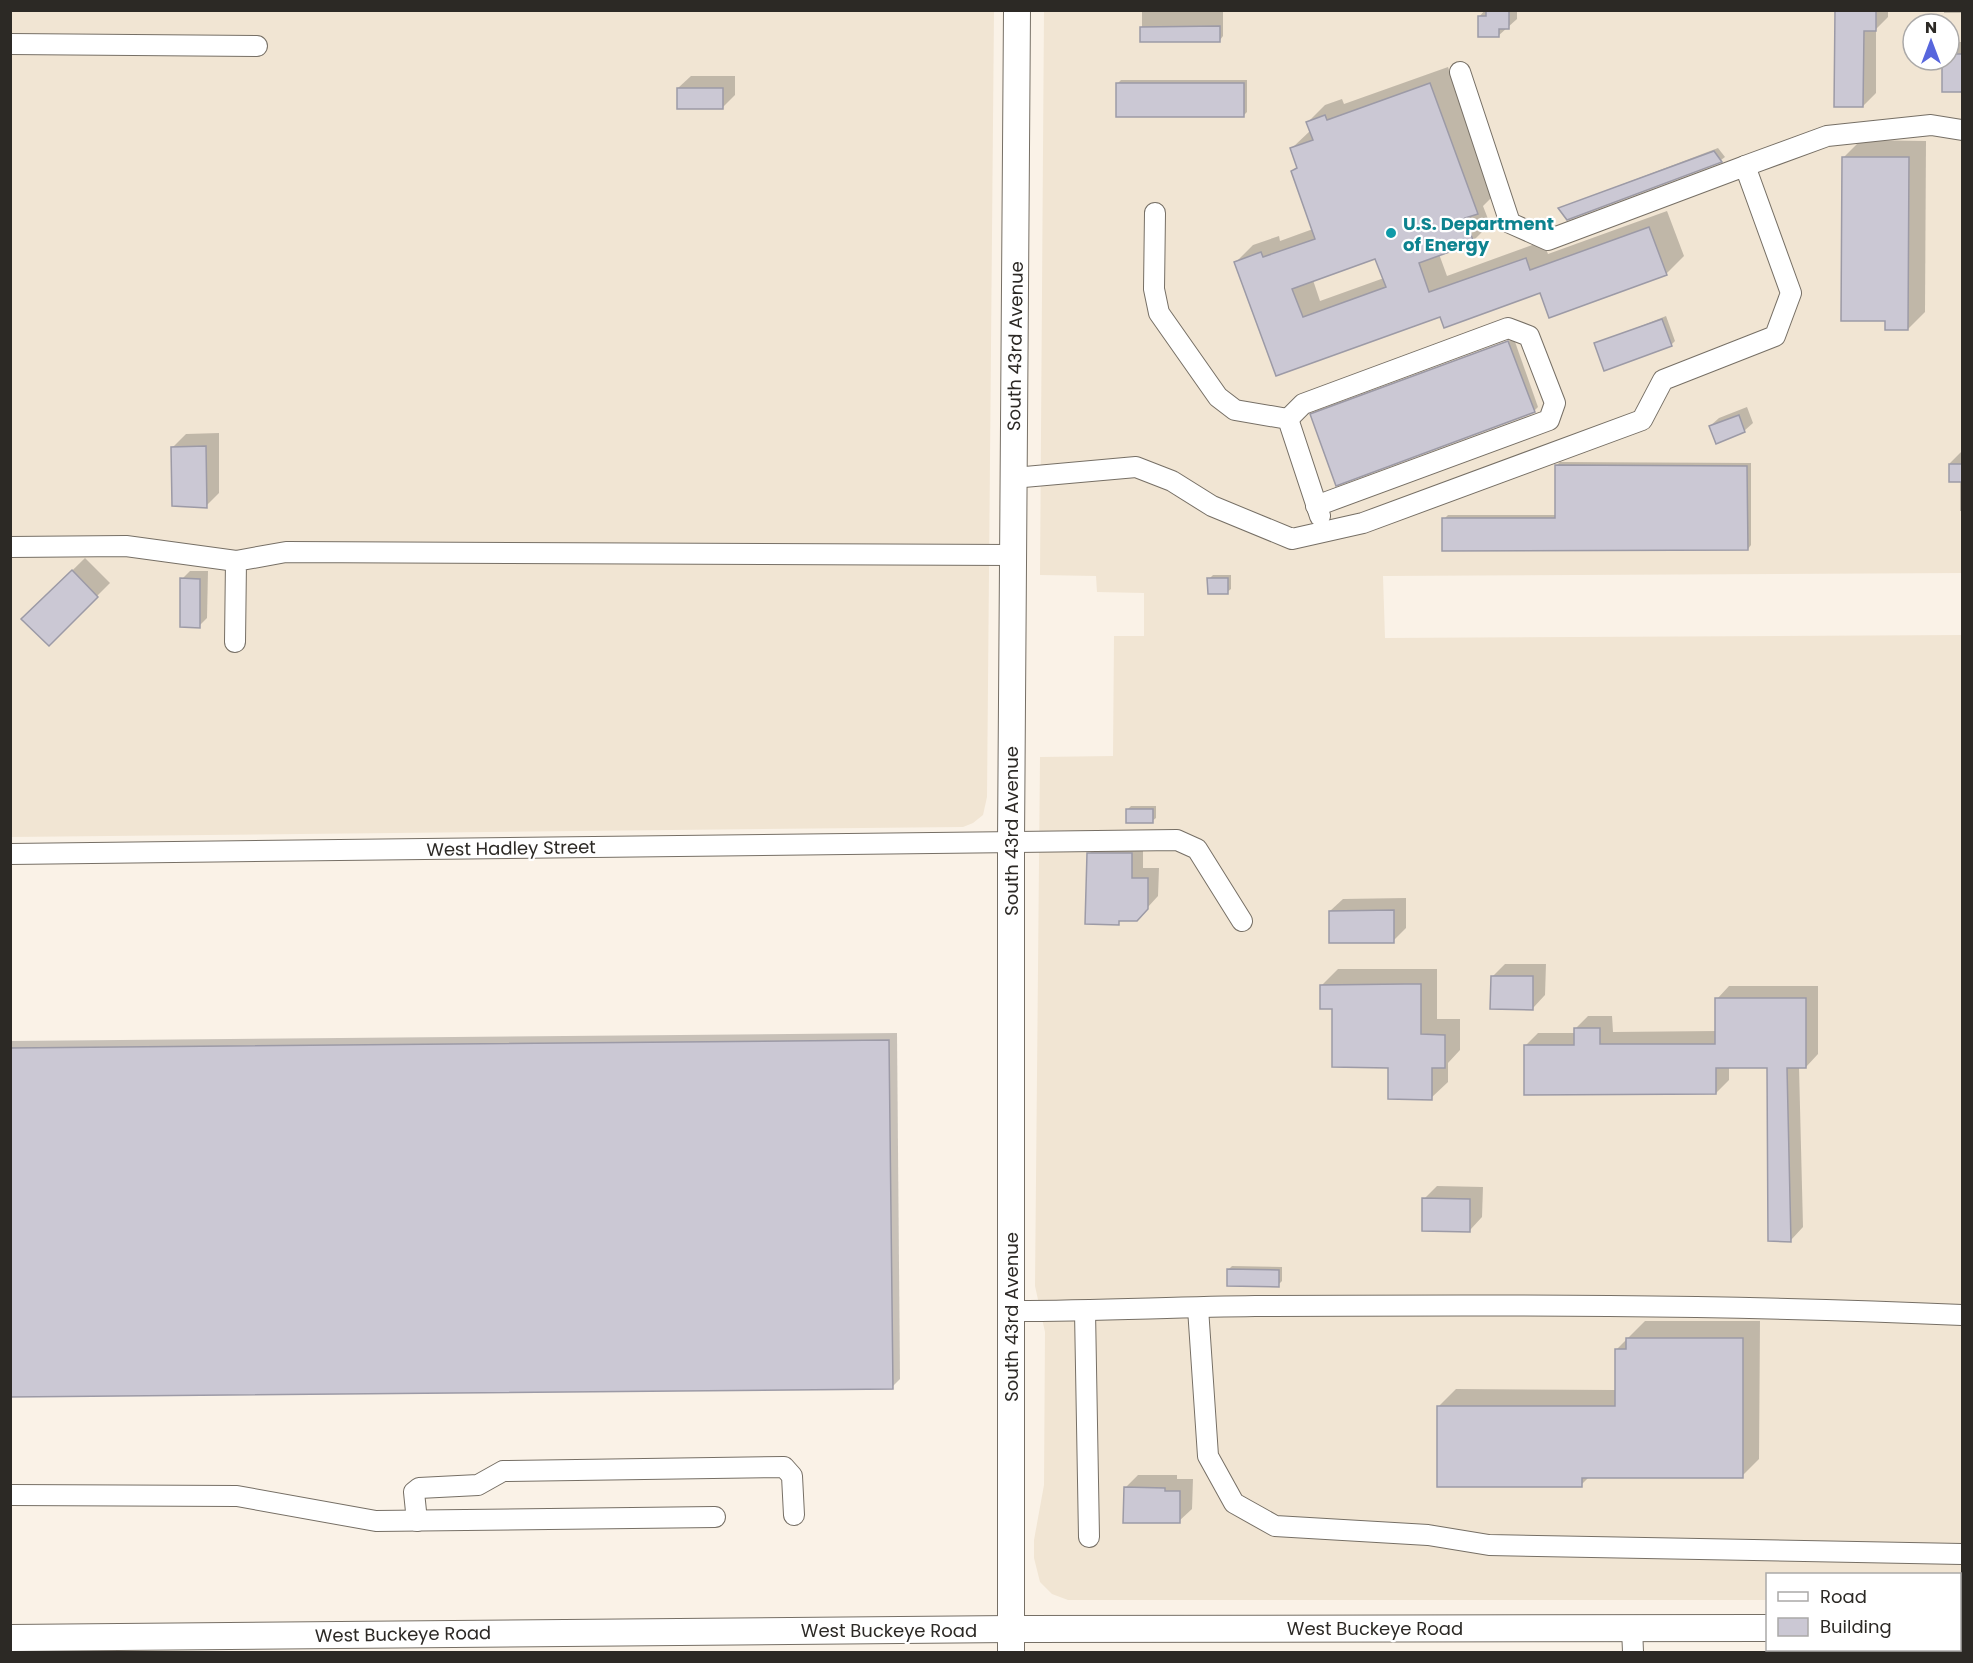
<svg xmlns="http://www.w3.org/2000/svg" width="1973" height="1663" font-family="Poppins,sans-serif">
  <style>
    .built { fill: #f1e5d3; fill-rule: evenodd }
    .shadow { fill: #0003; fill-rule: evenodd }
    .building { fill: #cbc8d4; stroke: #9c9aa6; stroke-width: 1.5; fill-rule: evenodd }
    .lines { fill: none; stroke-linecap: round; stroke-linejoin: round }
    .minor-casing { stroke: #766f65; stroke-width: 22 }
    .major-casing { stroke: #766f65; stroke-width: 28 }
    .minor { stroke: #fff; stroke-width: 20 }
    .major { stroke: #fff; stroke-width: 26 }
    .culture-dot { fill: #0f9aa8; stroke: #fff; stroke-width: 2 }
    .labels { text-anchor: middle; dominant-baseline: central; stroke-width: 4.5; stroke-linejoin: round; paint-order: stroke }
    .culture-label { font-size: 18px; font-weight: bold; fill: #0d838f; stroke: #fff; text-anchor: start }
    .street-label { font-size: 18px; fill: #2c2925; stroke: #fff }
  </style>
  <rect width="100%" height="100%" fill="#faf2e7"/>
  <g class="built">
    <path d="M10 11H994L987 797 983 815 973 823 963 827 11 837Z"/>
    <path d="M1044 11H1962V573L1383 576 1385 638 1962 635V1599H1960V1574H1768L1767 1600H1068L1052 1594 1040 1582 1034 1558V1540L1044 1485 1045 1332 1035 1286 1040 757 1113 756 1114 636H1144V593L1097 592 1096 576 1040 575ZM1913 24H1949V60H1913Z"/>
  </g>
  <g class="shadow">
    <path d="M1142 10H1223V36L1220 40 1142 41Z"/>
    <path d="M1485 10H1517V19L1498 36 1479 17Z"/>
    <path d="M1836 10H1888V17L1876 29V93L1863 106Z"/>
    <rect x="1944" y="10" width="18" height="3"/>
    <path d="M1956 42H1962V91H1943L1944 60H1949V49Z"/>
    <path d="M1448 67 1494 195 1483 206 1490 224 1473 241 1439 254 1447 276 1543 241 1548 254 1667 211 1684 256 1666 274 1541 291 1441 315 1276 374 1236 262 1253 245 1279 236 1280 241 1313 229 1292 171 1298 166 1292 148 1311 130 1308 122 1325 105 1342 99 1344 104ZM1376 257 1384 278 1320 301 1313 280Z"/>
    <path d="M691 76H735V95L722 108 678 88Z"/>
    <path d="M1121 80H1247V112L1243 116 1117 84Z"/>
    <path d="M1861 140 1926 141 1925 312 1908 329 1886 319 1844 157Z"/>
    <path d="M1718 148 1725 157 1721 160 1568 218 1560 208Z"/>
    <path d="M1666 316 1675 341 1671 345 1596 344Z"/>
    <path d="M1514 339 1538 407 1534 411 1312 415 1316 411Z"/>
    <path d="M1747 407 1753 423 1744 431 1710 426 1719 418Z"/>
    <path d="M219 433V493L206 506 173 447 186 434Z"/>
    <path d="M1962 451V511H1960V480H1950V463Z"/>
    <path d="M1560 462 1751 463V545L1748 549 1444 519 1448 515H1556V466Z"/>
    <path d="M85 558 110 583 49 644 23 619Z"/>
    <path d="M190 571H208L207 618 199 626 182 579Z"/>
    <path d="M1213 575H1231V589L1227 592 1209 579Z"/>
    <path d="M1131 806H1156V818L1152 821 1127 810Z"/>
    <path d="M1143 842V868H1159L1158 896 1137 919H1122L1118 923 1089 854 1100 843Z"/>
    <path d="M1406 898V928L1393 941 1330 911 1343 899Z"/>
    <path d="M1505 964H1546L1545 995 1533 1008 1492 977Z"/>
    <path d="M1338 969H1437V1019H1460V1050L1448 1063V1082L1431 1098 1390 1066 1334 1008 1321 986Z"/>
    <path d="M1729 986H1818V1054L1806 1067H1799L1803 1227 1791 1240 1768 1067H1729V1080L1716 1093 1525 1046 1538 1033H1575V1029L1588 1016H1612L1613 1032 1717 1031V999Z"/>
    <path d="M897 1033 900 1379 892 1387 10 1395V1041Z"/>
    <path d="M1437 1186 1483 1187 1482 1217 1470 1230 1424 1199Z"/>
    <path d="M1232 1266 1282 1267V1281L1278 1285 1228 1270Z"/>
    <path d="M1645 1321H1760L1759 1459 1742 1476H1590L1581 1485 1438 1407 1456 1389 1616 1390V1350Z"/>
    <path d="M1138 1475H1177V1479H1193L1192 1509 1179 1521 1125 1488Z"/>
  </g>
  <g class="building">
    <path d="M1486 10H1509V29H1499V37H1478V16H1486Z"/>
    <path d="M1835 10H1876V31H1864L1863 107H1834Z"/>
    <path d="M1220 26V42H1140V27Z"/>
    <path d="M1949 54H1962V92H1942V60H1949Z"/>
    <rect x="1116" y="83" width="128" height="34"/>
    <path d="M1430 83 1478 214 1465 218 1474 243 1419 263 1429 292 1526 258 1530 270 1649 227 1667 275 1549 318 1540 293 1444 328 1440 317 1276 376 1234 262 1261 252 1263 257 1315 239 1291 171 1297 168 1290 148 1313 140 1306 122 1325 115 1327 120ZM1375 259 1386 287 1303 317 1292 289Z"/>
    <rect x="677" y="88" width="46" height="21"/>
    <path d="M1714 151 1722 162 1567 220 1558 208Z"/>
    <path d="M1842 157H1909L1908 330H1885V321H1841Z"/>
    <path d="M1662 319 1672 346 1604 371 1594 343Z"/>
    <path d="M1508 341 1535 412 1336 486 1310 414Z"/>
    <path d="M1739 415 1745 432 1716 444 1709 426Z"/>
    <path d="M206 446 207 508 172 506 171 447Z"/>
    <rect x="1949" y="464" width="13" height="18"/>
    <path d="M1555 465 1747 466 1748 550 1442 551V518H1555Z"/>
    <path d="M72 570 98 597 49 646 21 619Z"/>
    <path d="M180 578 200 579V628L180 627Z"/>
    <path d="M1207 578H1228V594H1208Z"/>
    <rect x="1126" y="809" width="27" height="14"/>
    <path d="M1087 853H1132V878H1148V909L1137 921H1119V925L1085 924Z"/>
    <path d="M1394 910V943H1329V911Z"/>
    <path d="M1491 976H1533V1010L1490 1009Z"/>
    <path d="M1404 984H1421V1034L1445 1035V1068H1432V1100L1388 1099V1068L1332 1067V1009H1320V985Z"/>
    <path d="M1715 998H1806V1068H1787L1791 1242 1768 1241 1767 1068H1716V1094L1524 1095V1045H1574V1028H1600V1044H1715Z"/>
    <path d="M889 1040 893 1389 10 1397V1048Z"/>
    <path d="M1422 1198 1470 1199V1232L1422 1231Z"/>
    <path d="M1227 1269 1279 1270V1287L1227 1286Z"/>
    <path d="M1626 1338H1743V1478H1582V1487H1437V1406H1615V1349H1626Z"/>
    <path d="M1124 1487 1165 1488V1491H1180V1523H1123Z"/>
  </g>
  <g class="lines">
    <g class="minor-casing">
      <g id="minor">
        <path d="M10 44 257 46"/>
        <path d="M1745 166 1827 136 1931 125 1962 130"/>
        <path d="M1155 213 1154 289 1159 313 1218 397 1235 410 1288 419 1320 516"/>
        <path d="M1288 419 1303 404 1508 328 1529 336 1555 403 1549 420 1316 506"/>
        <path d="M1014 478 1136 467 1172 481 1212 506 1292 539 1363 523 1642 420 1663 380 1775 336 1791 293 1745 166 1548 240 1510 223 1460 72"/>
        <path d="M10 547 126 546 236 561"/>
        <path d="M235 642 236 561 286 552 1013 555"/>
        <path d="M10 854 1177 840 1197 849 1242 921"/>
        <path d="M1198 1308 1208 1456 1234 1503 1275 1526 1428 1535 1489 1545 1962 1554"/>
        <path d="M1011 1311C1092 1311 1173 1307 1255 1306 1491 1305 1727 1304 1962 1315"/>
        <path d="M1085 1311 1089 1537"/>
        <path d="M10 1495 237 1496 376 1521 715 1517"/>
        <path d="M417 1521 414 1492 419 1488 478 1485 503 1471 784 1467 792 1476 794 1515"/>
        <path d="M1632 1628 1633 1652"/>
      </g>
    </g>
    <g class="major-casing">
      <g id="major">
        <path d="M1960 1628H1962"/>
        <path d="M10 1638 1011 1629 1768 1628"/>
        <path d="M1011 1652V841L1017 10"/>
      </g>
    </g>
    <use href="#minor" class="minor"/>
    <use href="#major" class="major"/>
  </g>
  <circle class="culture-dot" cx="1391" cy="233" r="6"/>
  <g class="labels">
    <g class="culture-label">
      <text x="1403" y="223">U.S. Department<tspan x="1403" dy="21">of Energy</tspan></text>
    </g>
    <g class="street-label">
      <text transform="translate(1015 346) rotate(-89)">South 43rd Avenue</text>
      <text transform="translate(1011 831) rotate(-90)">South 43rd Avenue</text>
      <text transform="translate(511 848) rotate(-1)">West Hadley Street</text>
      <text transform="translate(1011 1317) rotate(-90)">South 43rd Avenue</text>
      <text x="1375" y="1628">West Buckeye Road</text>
      <text x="889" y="1630">West Buckeye Road</text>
      <text transform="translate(403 1634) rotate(-1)">West Buckeye Road</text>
    </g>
  </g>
  <rect width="1973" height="1663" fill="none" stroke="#2c2925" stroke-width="24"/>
  <rect x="1766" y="1573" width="195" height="78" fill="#ffffff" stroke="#aba9a8" stroke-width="1.5"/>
  <rect x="1778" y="1592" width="30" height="9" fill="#ffffff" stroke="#aba9a8" stroke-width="1.5"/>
  <text x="1820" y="1603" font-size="18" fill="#2c2925">Road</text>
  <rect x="1778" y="1618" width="30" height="18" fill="#cbc8d4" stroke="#aba9a8" stroke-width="1.5"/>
  <text x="1820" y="1633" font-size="18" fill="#2c2925">Building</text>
  <g transform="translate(1931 42)"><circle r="28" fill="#ffffff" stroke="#aba9a8" stroke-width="1.5"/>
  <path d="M0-4.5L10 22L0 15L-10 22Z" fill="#5766dd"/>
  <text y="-9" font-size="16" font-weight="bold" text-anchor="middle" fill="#2c2925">N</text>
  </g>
</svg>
